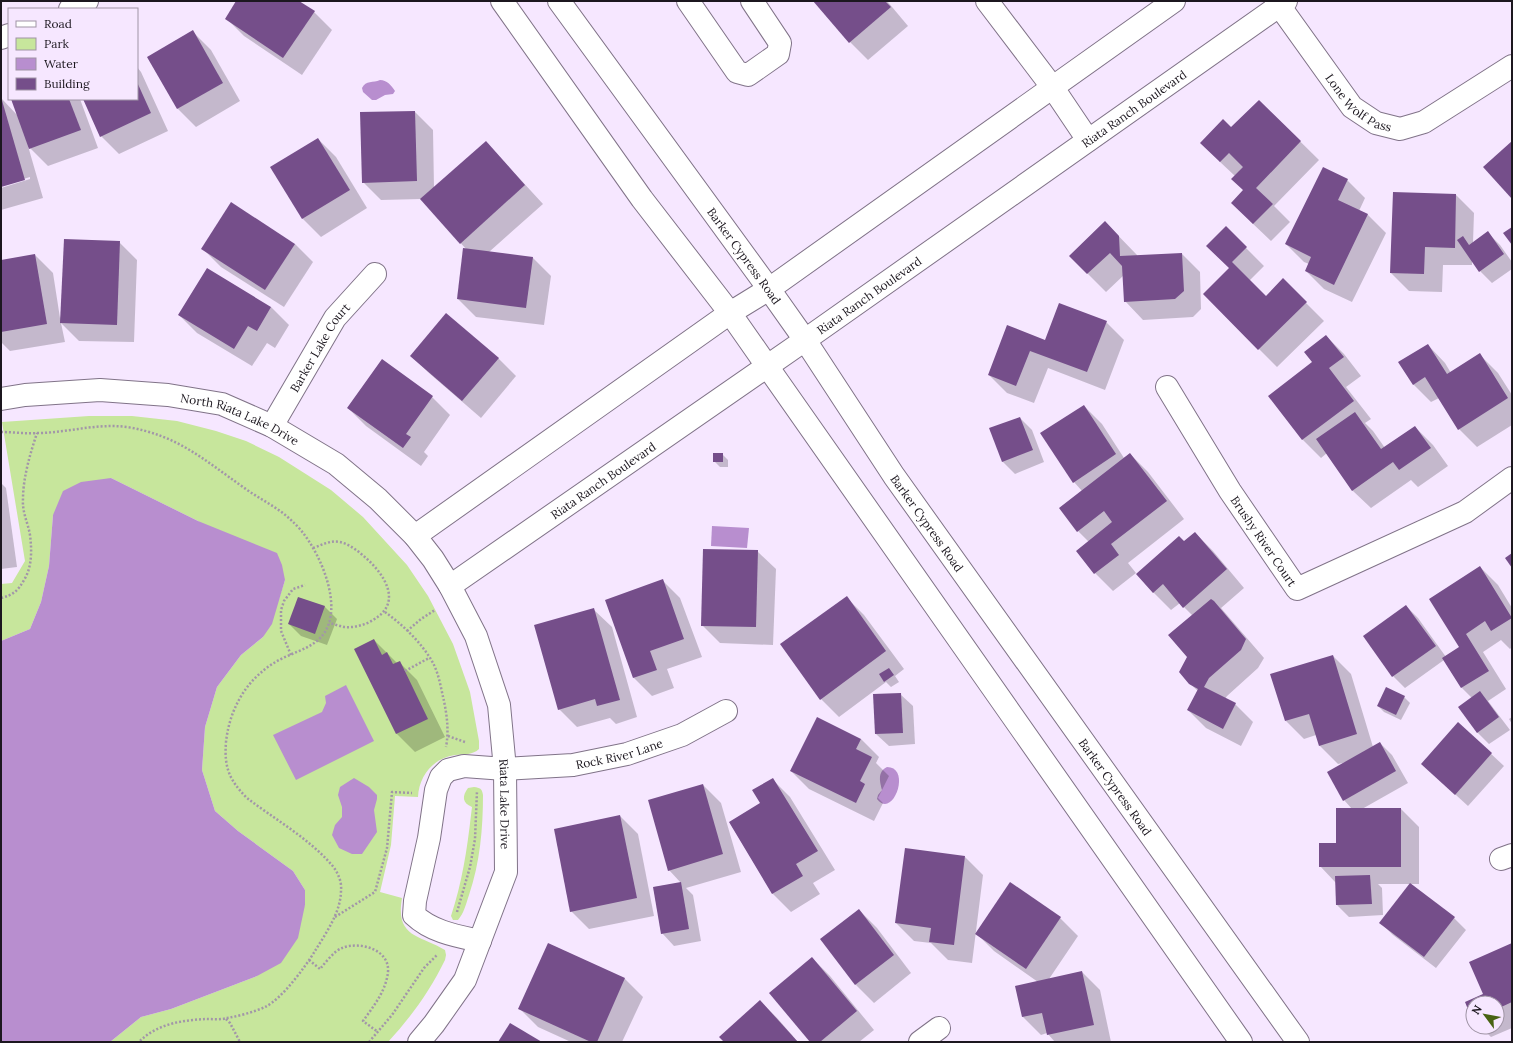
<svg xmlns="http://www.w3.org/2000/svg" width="1513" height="1043" font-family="Lora,serif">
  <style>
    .green { fill: #c7e69c }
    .water { fill: #b88ecf }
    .shadow { fill: #0003 }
    .building { fill: #754e8a }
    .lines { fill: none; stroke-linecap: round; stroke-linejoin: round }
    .minor-casing { stroke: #807388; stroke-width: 24 }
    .major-casing { stroke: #807388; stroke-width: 24 }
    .path { stroke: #a296a8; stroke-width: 2.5; stroke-dasharray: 2 2; stroke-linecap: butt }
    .minor { stroke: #fff; stroke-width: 22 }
    .major { stroke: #fff; stroke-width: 22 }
    .labels { text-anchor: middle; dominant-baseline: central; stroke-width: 4; stroke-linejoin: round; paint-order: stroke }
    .street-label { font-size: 12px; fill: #1c171f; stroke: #f6e7ff }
  </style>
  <rect width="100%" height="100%" fill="#f6e7ff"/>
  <g class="green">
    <path d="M89 416H132L177 421 216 431 246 441 279 457 331 490 363 517 407 565 428 596 453 644 470 692 479 741V749C473 755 464 754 455 755 433 758 419 776 418 797L395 796 391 845 380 892 402 898C395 938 420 935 445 950L446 955 445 960C430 991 411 1017 388 1042H110L141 1017 171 1009 257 976 305 905V890L293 871 238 831 215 811 202 770 205 727 217 687 241 655 263 637 279 599 285 580 198 521 111 478 53 515 49 566 41 602 30 629 1 641V584L12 583 25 561 2 422Z"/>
    <path d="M474 787C480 788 482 788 483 795 483 828 480 863 469 895 466 904 464 913 458 920H453L451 916C462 883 467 850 471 815L472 807C462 803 462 796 468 788Z"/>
  </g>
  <g class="water">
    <path d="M380 80C387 80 391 85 395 91L393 94 385 95 376 100H372L363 92 362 88C366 80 373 83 380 80Z"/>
    <path d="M111 478 198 521 277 553 282 565 285 580 272 624 263 637 241 655 217 687 205 727 202 770 215 811 238 831 293 871 305 890V905L298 938 281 963 257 976 171 1009 141 1017 110 1042H1V641L30 629 41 602 49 566 53 515 63 491 81 482Z"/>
    <path d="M712 526 749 528 747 548 711 546Z"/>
    <path d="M346 685 374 741 296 780 273 735 322 712 326 703 325 696Z"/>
    <path d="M887 767C912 767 893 820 877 799L878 795 882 790C880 782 877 772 887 767Z"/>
    <path d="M354 778 369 787 377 795V799L374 810 377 832 362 854H352L339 848 332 835 335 825 342 817V807L338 795 340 787Z"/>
  </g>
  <g class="shadow">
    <path d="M238 1H297L314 12 332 30 302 75 244 36 226 18Z"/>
    <path d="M815 1H887L908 26 868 60 850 42Z"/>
    <path d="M193 32 211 50 240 101 196 127 178 109 148 58Z"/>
    <path d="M137 67 141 72 168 131 119 154 101 136 84 99H137Z"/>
    <path d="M2 99 18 116 12 99H80L98 148 48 166 28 146 43 198 1 210V188L30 179V177L1 186Z"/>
    <path d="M1259 101 1319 160 1274 206 1290 222 1271 241 1250 221 1244 190 1235 176 1219 161 1231 129Z"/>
    <path d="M415 112 433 130 434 188 486 142 543 204 489 252 533 258 551 276 544 325 476 317 458 299 466 249 421 199 381 200 363 182Z"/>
    <path d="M318 139 336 157 367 208 321 237 303 219 272 167Z"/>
    <path d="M1347 180 1365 198 1359 211 1368 215 1386 233 1352 302 1324 289 1306 271 1309 264 1304 262 1286 244Z"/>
    <path d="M1394 193 1456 195 1474 213 1473 243 1488 233 1500 245 1512 262V269L1492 283 1480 271 1472 260V265H1443L1442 292 1409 291 1391 273Z"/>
    <path d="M1105 222 1137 255V257L1182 254 1200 272 1201 309 1193 317 1143 320 1125 301 1124 275 1106 292 1070 256Z"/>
    <path d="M1226 228 1264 266 1249 281 1266 298 1283 280 1324 321 1277 367 1204 294 1230 268Z"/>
    <path d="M119 242 137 260 134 342 79 341 61 323 65 342 10 351 1 342V261L35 255 53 273 60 318Z"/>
    <path d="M295 244 313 262 284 307 221 267 203 249Z"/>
    <path d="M271 307 289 325 275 348 267 343 252 366 197 333 179 315Z"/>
    <path d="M1106 322 1124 340 1105 390 1048 368 1034 403 1007 393 989 375 1046 341Z"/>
    <path d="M1326 336 1344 354 1361 376 1346 387 1371 419 1365 423 1373 431 1385 448 1415 427 1433 445 1448 466 1418 487 1411 480 1371 508 1353 491 1327 453 1321 458 1303 440 1270 396 1314 362Z"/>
    <path d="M1428 345 1445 363 1451 373 1480 355 1498 373 1512 395V425L1477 447 1459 429 1439 398 1431 402 1413 384Z"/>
    <path d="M411 356 498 358 516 376 481 418 429 373Z"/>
    <path d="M432 397 450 415 424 452 428 456 421 466 366 426 348 408Z"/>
    <path d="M1084 406 1102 424 1124 458 1130 454 1148 472 1184 519 1128 563 1136 573 1113 591 1095 573 1089 542 1078 531 1082 491 1074 482 1042 434Z"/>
    <path d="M1020 418 1032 430 1044 462 1015 474 1003 462 991 429Z"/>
    <path d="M722 454 728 460V467H720L714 461Z"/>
    <path d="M1 483 6 488 17 567 1 569Z"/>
    <path d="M1195 533 1213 551 1244 588 1221 608 1264 658 1258 668 1227 696 1225 699 1235 704 1253 722 1241 746 1206 728 1188 710 1198 691 1189 683 1188 657 1192 615 1180 603 1171 610 1153 592 1184 542Z"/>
    <path d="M757 551 776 569 773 645 720 643 702 625Z"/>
    <path d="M1480 567 1498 585 1512 608V647L1510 649 1501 640 1483 652 1506 689 1488 701 1510 730 1489 744 1477 732 1472 698 1462 688 1444 660 1405 688 1393 676 1406 606 1418 618 1446 657 1461 647Z"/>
    <path d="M662 580 680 598 702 657 667 669 674 688 652 696 634 678Z"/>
    <path d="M846 597 864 615 904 669 895 676 899 682 891 687 886 682 839 717 821 699Z"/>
    <path d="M299 598 325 607 337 619 327 645 301 636 289 624Z"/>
    <path d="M593 609 612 627 637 717 616 724 610 718 577 727 559 709Z"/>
    <path d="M374 640 397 663 399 662 417 680 445 737 415 752 397 734 356 650Z"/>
    <path d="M1333 656 1351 674 1373 747 1380 743 1392 755 1408 783 1362 809H1401L1419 827V884H1411L1454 918 1466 930 1436 968 1393 935 1381 923 1410 884H1378L1382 888 1383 915 1349 917 1337 905 1336 883 1320 866 1337 844 1352 809 1344 800 1347 762 1338 764 1320 746 1316 735 1304 739 1286 721Z"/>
    <path d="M900 694 913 706 915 744 889 746 876 734Z"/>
    <path d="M1404 697 1410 703 1401 720 1384 712 1378 706Z"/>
    <path d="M1512 717V724L1509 719Z"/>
    <path d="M1458 723 1504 766 1468 806 1422 764Z"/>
    <path d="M861 739 879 757 876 763 889 776 878 798 883 803 874 821 809 789 791 771Z"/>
    <path d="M772 779 790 797 835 870 813 883 820 894 791 912 773 894 730 823 762 803Z"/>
    <path d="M703 785 721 803 741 872 686 888 693 895 701 941 674 946 662 933 654 887 681 883 669 870Z"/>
    <path d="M620 816 638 834 654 916 589 929 571 911Z"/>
    <path d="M965 857 983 875 972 963 948 960 931 943 914 941 896 923Z"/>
    <path d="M1010 884 1060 918 1078 936 1049 979 1082 972 1100 990 1111 1042H1055L1047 1033 1041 1035 1023 1017 1016 987 1038 982 994 951 976 933Z"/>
    <path d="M859 910 877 928 911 973 874 1003 856 985 821 939Z"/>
    <path d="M549 944 625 979 643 997 622 1042H571L538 1027 520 1009Z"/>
    <path d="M1512 944V1028L1491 1037 1481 1027H1497V1003H1473V1019L1466 1002 1484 994Z"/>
    <path d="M812 958 830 976 874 1030 859 1042H811Z"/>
    <path d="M760 1001 778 1019 798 1042H725Z"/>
  </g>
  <g class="building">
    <path d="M236 1H299L315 11 283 58 225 19Z"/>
    <path d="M813 1H885L891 7 849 43Z"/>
    <path d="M193 30 223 83 177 109 147 57Z"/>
    <path d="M137 82 151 113 100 137 83 99H137Z"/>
    <path d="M1 97 25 180 1 187Z"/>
    <path d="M11 99H69L81 130 29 149Z"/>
    <path d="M1259 100 1301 141 1256 188 1273 204 1253 224 1231 203 1243 190 1231 179 1243 167 1229 153 1220 162 1200 143 1223 119 1231 127Z"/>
    <path d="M415 111 417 181 362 183 360 112Z"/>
    <path d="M318 138 350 190 302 219 270 167Z"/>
    <path d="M486 141 525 185 460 244 420 199Z"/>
    <path d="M1512 141V199L1483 167Z"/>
    <path d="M1323 167 1348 179 1338 200 1368 214 1334 285 1305 271 1311 257 1285 244Z"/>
    <path d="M1393 192 1456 194 1455 248 1425 247 1424 274 1390 273Z"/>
    <path d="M231 202 295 244 265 290 201 249Z"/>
    <path d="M1105 221 1119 236 1120 256 1182 253 1184 291 1175 299 1124 302 1122 266 1110 253 1087 274 1069 256Z"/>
    <path d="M1226 226 1247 247 1232 262 1266 296 1283 278 1307 302 1258 350 1203 294 1229 268 1206 246Z"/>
    <path d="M1512 227V245L1503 233Z"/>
    <path d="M1488 231 1504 254 1479 272 1457 240 1463 236 1469 245Z"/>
    <path d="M64 239 120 241 117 325 60 323Z"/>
    <path d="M463 248 533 257 526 308 457 299Z"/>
    <path d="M35 254 47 324 1 332V260Z"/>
    <path d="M207 268 271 307 257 331 248 326 234 349 178 315Z"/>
    <path d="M1059 303 1107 321 1087 372 1030 351 1016 386 988 375 1007 325 1045 340Z"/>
    <path d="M446 313 499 358 462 401 410 356Z"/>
    <path d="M1326 335 1344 357 1329 368 1354 401 1302 440 1268 396 1312 362 1304 352Z"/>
    <path d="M1428 344 1447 374 1480 353 1508 398 1458 430 1425 377 1413 385 1398 362Z"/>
    <path d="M382 359 433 396 406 434 411 437 403 448 347 408Z"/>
    <path d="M1084 405 1116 454 1073 483 1040 433Z"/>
    <path d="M1355 412 1381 449 1415 426 1431 448 1399 470 1393 462 1352 491 1316 439Z"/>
    <path d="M1020 417 1033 450 1002 462 989 428Z"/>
    <rect x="713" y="453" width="10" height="9"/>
    <path d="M1130 453 1167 501 1111 544 1119 555 1094 574 1076 551 1112 522 1104 511 1077 532 1059 508Z"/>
    <path d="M1195 532 1227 569 1183 608 1163 584 1153 593 1136 574 1179 536 1184 541Z"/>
    <path d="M703 549 758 550 756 627 701 626Z"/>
    <path d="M1512 553V568L1505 558Z"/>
    <path d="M1480 566 1512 618 1491 631 1485 621 1466 634 1489 671 1461 688 1442 658 1459 647 1429 599Z"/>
    <path d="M663 579 684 639 650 651 657 670 633 678 605 600Z"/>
    <path d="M847 596 886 651 820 700 780 644Z"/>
    <path d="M298 597 325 606 315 634 288 624Z"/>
    <path d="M1211 599 1214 601 1246 639 1241 650 1209 678 1204 687 1236 703 1223 729 1187 710 1198 689 1189 684 1179 672 1187 657 1168 635Z"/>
    <path d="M1406 605 1436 646 1392 677 1363 636Z"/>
    <path d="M594 608 620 700 597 706 595 699 558 710 534 625Z"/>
    <path d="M374 639 382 655 387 652 393 664 400 661 428 719 396 734 354 649Z"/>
    <path d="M1333 655 1357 734 1319 746 1309 714 1285 721 1270 674Z"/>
    <path d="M889 668 894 675 884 682 879 674Z"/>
    <path d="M1386 687 1405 696 1396 715 1377 706Z"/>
    <path d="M1480 691 1499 717 1477 733 1458 707Z"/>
    <path d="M901 693 903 733 875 734 873 694Z"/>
    <path d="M817 717 861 739 856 749 872 757 860 781 865 784 856 803 790 771Z"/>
    <path d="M1458 722 1492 753 1455 795 1421 764Z"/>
    <path d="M1380 742 1396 771 1343 801 1327 772Z"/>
    <path d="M773 778 818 851 796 864 803 876 772 894 729 822 760 803 752 790Z"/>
    <path d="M703 784 723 854 668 871 648 800Z"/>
    <path d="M1336 808H1401V867H1319V843H1336Z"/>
    <path d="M620 815 637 898 570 912 554 829Z"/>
    <path d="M905 848 965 856 954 945 929 942 931 928 895 923Z"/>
    <path d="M1370 875 1372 904 1336 905 1335 876Z"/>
    <path d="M681 882 689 929 661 934 653 887Z"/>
    <path d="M1010 882 1061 917 1026 969 975 934Z"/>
    <path d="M1410 883 1455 917 1424 957 1379 923Z"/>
    <path d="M859 909 894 955 855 985 820 939Z"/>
    <path d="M548 943 625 978 597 1042H591L518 1009Z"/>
    <path d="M1512 943V1002L1497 1009V1003H1473V1022L1465 1002 1483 994 1469 962Z"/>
    <path d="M812 957 857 1011 820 1042H810L769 993Z"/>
    <path d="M1082 971 1094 1025 1047 1035 1042 1013 1022 1017 1015 986Z"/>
    <path d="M760 1000 798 1042H724L719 1037Z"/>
    <path d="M510 1023 542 1042H498Z"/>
  </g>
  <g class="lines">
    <g class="minor-casing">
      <g id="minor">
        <path d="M688 1 737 72 748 75 778 54 780 43 752 1"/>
        <path d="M987 1 1053 88 1088 140"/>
        <path id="s1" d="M1276 1 1352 107 1376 123 1400 129 1424 122 1512 66"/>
        <path d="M70 9 87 1"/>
        <path d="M1 38 9 35"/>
        <path id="s2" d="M1167 387 1230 491 1297 589 1465 512 1512 478"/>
        <path id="s3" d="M1 399 25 395 100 390 168 395 222 404 272 426 336 464 378 499 415 536 433 559 450 586 476 636 499 705 505 769 506 872 465 980 434 1024 419 1042"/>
        <path id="s4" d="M272 426 335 318 375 274"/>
        <path d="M415 536 730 313 769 289 1174 1"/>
        <path id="s5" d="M450 586 805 340 1286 1"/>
        <path d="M1501 859 1512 855"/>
        <path id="s6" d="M480 941C457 936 432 932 414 915L415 901 429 838 436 790 441 777 448 770 464 766 505 769 573 765 627 754 682 735 726 711"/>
        <path d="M920 1042 939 1028"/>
      </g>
    </g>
    <g class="major-casing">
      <g id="major">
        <path d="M502 1 642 199 730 313 767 366 1241 1042"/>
        <path id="s7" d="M559 1 769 289 805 340 894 476 1298 1042"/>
      </g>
    </g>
    <g class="path">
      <path d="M1 432C13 432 26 434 37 433 68 433 95 423 127 427 177 435 203 459 243 487 259 499 278 507 292 521 315 541 339 593 329 623 322 645 302 649 283 658 250 674 230 705 226 742 224 767 229 780 247 798 273 818 308 838 330 863 337 870 342 881 341 890 341 912 326 933 315 951 305 967 282 999 265 1007 254 1012 239 1016 227 1018 221 1020 213 1019 206 1019 183 1020 156 1024 139 1042"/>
      <path d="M313 548C322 545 330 540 340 542 349 544 358 551 366 558 385 575 403 603 373 620 365 625 354 628 344 627 339 626 334 624 329 623"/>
      <path d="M1 598C13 595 18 591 24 580 32 567 32 551 30 535 28 523 22 512 23 499 23 478 30 454 37 433"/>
      <path d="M385 612C403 625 422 643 433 663 439 674 441 689 444 701 447 716 449 731 446 747"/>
      <path d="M407 631 421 619 435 610"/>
      <path d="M291 655 281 631V610L284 601 293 589 305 585"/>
      <path d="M405 671 429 658"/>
      <path d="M448 736 465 742"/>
      <path d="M457 912 470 867 475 839 477 791"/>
      <path d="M335 917 375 892 387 848 392 792 412 793"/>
      <path d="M309 960 320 969C326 962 334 951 342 948 359 941 390 949 388 972 386 991 373 1007 363 1021L378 1032"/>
      <path d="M226 1019 230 1023 240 1042"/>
      <path d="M369 1042 392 1015 424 968 437 955"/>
    </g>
    <use href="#minor" class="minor"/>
    <use href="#major" class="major"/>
  </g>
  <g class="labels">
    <g class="street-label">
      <text stroke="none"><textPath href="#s1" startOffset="133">Lone Wolf Pass</textPath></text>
      <text stroke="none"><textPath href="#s5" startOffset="834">Riata Ranch Boulevard</textPath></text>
      <text stroke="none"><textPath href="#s7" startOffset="315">Barker Cypress Road</textPath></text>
      <text stroke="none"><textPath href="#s5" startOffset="510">Riata Ranch Boulevard</textPath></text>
      <text stroke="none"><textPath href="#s4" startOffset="92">Barker Lake Court</textPath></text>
      <text stroke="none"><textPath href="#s3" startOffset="244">North Riata Lake Drive</textPath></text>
      <text stroke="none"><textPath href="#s5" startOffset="186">Riata Ranch Boulevard</textPath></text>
      <text stroke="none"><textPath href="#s7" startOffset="639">Barker Cypress Road</textPath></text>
      <text stroke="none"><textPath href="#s2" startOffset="182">Brushy River Court</textPath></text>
      <text stroke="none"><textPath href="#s6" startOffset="396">Rock River Lane</textPath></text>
      <text stroke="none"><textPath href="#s7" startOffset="963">Barker Cypress Road</textPath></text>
      <text stroke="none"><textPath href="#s3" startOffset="748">Riata Lake Drive</textPath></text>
    </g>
  </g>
  <rect width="1513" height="1043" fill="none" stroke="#1c171f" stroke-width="4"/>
  <rect x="8" y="8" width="130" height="92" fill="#f6e7ff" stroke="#9f94a5"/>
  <rect x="16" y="21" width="20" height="6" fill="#ffffff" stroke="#9f94a5"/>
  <text x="44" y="28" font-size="12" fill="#1c171f">Road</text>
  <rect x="16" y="38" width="20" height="12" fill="#c7e69c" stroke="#9f94a5"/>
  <text x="44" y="48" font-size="12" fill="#1c171f">Park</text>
  <rect x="16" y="58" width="20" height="12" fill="#b88ecf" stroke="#9f94a5"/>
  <text x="44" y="68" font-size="12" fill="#1c171f">Water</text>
  <rect x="16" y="78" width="20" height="12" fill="#754e8a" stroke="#9f94a5"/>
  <text x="44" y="88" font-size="12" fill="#1c171f">Building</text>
  <g transform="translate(1485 1015) rotate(302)"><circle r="19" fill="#f6e7ff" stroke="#9f94a5"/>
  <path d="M0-3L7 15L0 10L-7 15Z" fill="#486213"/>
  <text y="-6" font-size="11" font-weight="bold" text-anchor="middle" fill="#1c171f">N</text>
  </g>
</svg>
